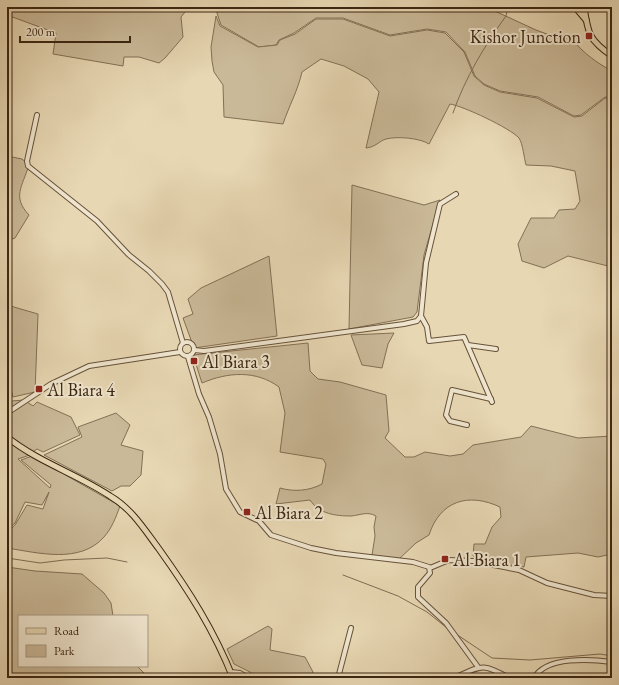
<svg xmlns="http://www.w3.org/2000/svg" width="619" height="685" font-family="'EB Garamond',serif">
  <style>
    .green { fill: #cab998; stroke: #837055 }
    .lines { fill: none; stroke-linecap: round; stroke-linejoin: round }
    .stream { stroke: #806c52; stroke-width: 1 }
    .minor-casing { stroke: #67523a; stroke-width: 6 }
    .major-casing { stroke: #3c2612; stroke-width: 7 }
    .minor { stroke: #efe5ce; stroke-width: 4 }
    .major { stroke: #e7d7b3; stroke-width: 5 }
    .poi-dot { fill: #8f2418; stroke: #efe5ce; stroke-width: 1.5 }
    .labels { text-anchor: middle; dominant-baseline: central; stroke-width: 4; stroke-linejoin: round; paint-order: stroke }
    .poi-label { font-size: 18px; fill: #3c2612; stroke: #efe5ce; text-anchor: start }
  </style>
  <rect width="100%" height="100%" fill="#e7d7b3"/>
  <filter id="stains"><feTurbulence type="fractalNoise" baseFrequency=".005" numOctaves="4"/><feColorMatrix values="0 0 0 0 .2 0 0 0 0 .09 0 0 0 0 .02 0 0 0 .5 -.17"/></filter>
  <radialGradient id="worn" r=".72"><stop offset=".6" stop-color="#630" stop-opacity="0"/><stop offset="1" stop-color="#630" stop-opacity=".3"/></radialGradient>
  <g class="green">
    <path d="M7 7H189L181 17 183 37 165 58 159 63 139 57H124L123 66 53 54 56 33 7 15Z"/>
    <path d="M215 7H486L536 30 555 37 572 39C583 53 597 63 612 71V98L605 97 581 115 574 116 538 97 500 91 484 84 475 76 465 52 446 32 427 29 390 35 343 18H316L294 33 279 40 276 45 259 47 221 25Z"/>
    <path d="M216 16 220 26 258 47 277 45 280 40 295 34 316 19H343L390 36 427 30 445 33 464 52 474 76 484 85 500 92 537 98 574 117 582 116 605 98 612 99V267L568 256 544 268 522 261 518 244 531 218H554L559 210 575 209 580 201 575 171 551 166 526 165C524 158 523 144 519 138 510 128 463 106 450 104L429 144C420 138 397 136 386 139 379 141 376 147 366 148L379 92 368 79 344 66 321 59 302 72C298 90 289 106 283 124L224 117 223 85 214 72 212 61 211 47Z"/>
    <path d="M7 156 22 159 29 165C22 187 12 197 29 215L15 238 7 241Z"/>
    <path d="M352 185 424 205 440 200 424 255 417 312 413 317 349 329Z"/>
    <path d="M269 256 277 336 194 348 183 318 193 314 188 299 201 288Z"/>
    <path d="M7 305 38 314 35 392 13 397 7 375Z"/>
    <path d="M394 333 388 344 382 368 362 365 351 335Z"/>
    <path d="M308 343 310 371 318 379 340 382 386 395 389 431 385 438 405 457H414L425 452 450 456 463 454 473 445 521 437 531 426 578 438 612 436V554L598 557 578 553 526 557 524 567 499 563 473 556 474 544H485L492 527 501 517 500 507C468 492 440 501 429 535L416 543 399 559 372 555 375 536 374 527 376 516C367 511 361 515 351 516 336 516 319 514 310 500L276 504 280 488C294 492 309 491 322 484L326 464 323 459 280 452 285 413 279 387C256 370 228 372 202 383L193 355Z"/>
    <path d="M7 387 11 401 24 400 33 406 37 402 71 417 80 435 43 452 37 449 27 456 18 459 50 488 51 485 21 460 32 456 120 506C116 517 112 528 104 537 80 564 39 553 7 548V533L15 525 27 505 43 509 49 492 42 505 25 502 15 523 7 530Z"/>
    <path d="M116 413 130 425 121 445 143 451 141 475 130 486H121L112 491 44 455 82 437 78 427Z"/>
    <path d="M7 567 35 571 82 574 104 593 111 603 113 616H19V666H137L144 673 117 678H7Z"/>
    <path d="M268 626 272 629 270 650 305 657 313 672 311 678H257L250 672 234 664 227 649Z"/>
  </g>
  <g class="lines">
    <g class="stream">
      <path d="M453 113C465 78 485 45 506 16L508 7"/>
      <path d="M7 558 40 563 64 560 107 558 127 562"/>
      <path d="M343 575 398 596 427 612 447 628"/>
      <path d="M456 634 492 658 530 660 600 654 612 656"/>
    </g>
    <g class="minor-casing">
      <g id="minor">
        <path d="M37 115 27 161 28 166 97 221 129 255 149 271 162 284 168 292 183 343"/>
        <path d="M421 316 427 327 429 341 464 337 492 402"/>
        <circle cx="187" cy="349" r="7"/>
        <path d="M468 345 496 349"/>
        <path d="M194 350 204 351 404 324 417 321 421 316 426 263 440 204 456 194"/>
        <path d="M188 357 199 394 209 417 220 454 226 489 240 512 259 521 271 535 311 548 336 553 413 562 429 567 430 573 418 587V597L446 623 478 667"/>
        <path d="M7 413 51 384 89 366 180 352"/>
        <path d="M467 425 450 421 446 415 452 390 491 399"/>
        <path d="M430 568 449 560 473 561 519 570 547 583 594 595 612 596"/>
        <path d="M231 672 240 673 249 678"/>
        <path d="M338 678 351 628"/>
        <path d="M454 678C481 666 482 662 509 678"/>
        <path d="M534 678C546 656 591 659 612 662"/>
      </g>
    </g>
    <g class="major-casing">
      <g id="major">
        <path d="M513 7H527"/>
        <path d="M575 7 586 20"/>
        <path d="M584 7C588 34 589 40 612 56"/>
        <path d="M7 437C38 462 77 474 110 496 132 509 144 529 159 549 189 591 214 630 233 678"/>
      </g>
    </g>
    <use href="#minor" class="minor"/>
    <use href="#major" class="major"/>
  </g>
  <g class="poi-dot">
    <rect x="585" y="32" width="8" height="8" rx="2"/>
    <rect x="190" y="357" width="8" height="8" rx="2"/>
    <rect x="35" y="385" width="8" height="8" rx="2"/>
    <rect x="243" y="508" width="8" height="8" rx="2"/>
    <rect x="441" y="555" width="8" height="8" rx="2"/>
  </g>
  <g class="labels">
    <g class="poi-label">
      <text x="581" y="36" text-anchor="end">Kishor Junction</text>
      <text x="202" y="361">Al Biara 3</text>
      <text x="47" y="389">Al Biara 4</text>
      <text x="255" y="512">Al Biara 2</text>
      <text x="453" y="559">Al Biara 1</text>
    </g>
  </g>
  <rect width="619" height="685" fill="none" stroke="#e7d7b3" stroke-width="24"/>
  <rect x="8" y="8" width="603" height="669" fill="none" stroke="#3c2612" stroke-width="2"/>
  <rect x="12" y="12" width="595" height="661" fill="none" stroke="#3c2612"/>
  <rect x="18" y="615" width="130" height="52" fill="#efe5ce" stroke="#a79983"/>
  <rect x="26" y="628" width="20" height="6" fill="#e7d7b3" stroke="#a79983"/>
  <text x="54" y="635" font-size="12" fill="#3c2612">Road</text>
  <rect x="26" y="645" width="20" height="12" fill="#cab998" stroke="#a79983"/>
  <text x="54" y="655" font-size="12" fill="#3c2612">Park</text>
  <path d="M20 36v6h110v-6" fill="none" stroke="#3c2612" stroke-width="2"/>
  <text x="26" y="36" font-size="12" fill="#3c2612" stroke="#efe5ce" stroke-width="3" paint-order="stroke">200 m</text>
  <rect width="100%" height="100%" filter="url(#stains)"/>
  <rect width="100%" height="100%" fill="url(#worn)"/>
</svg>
